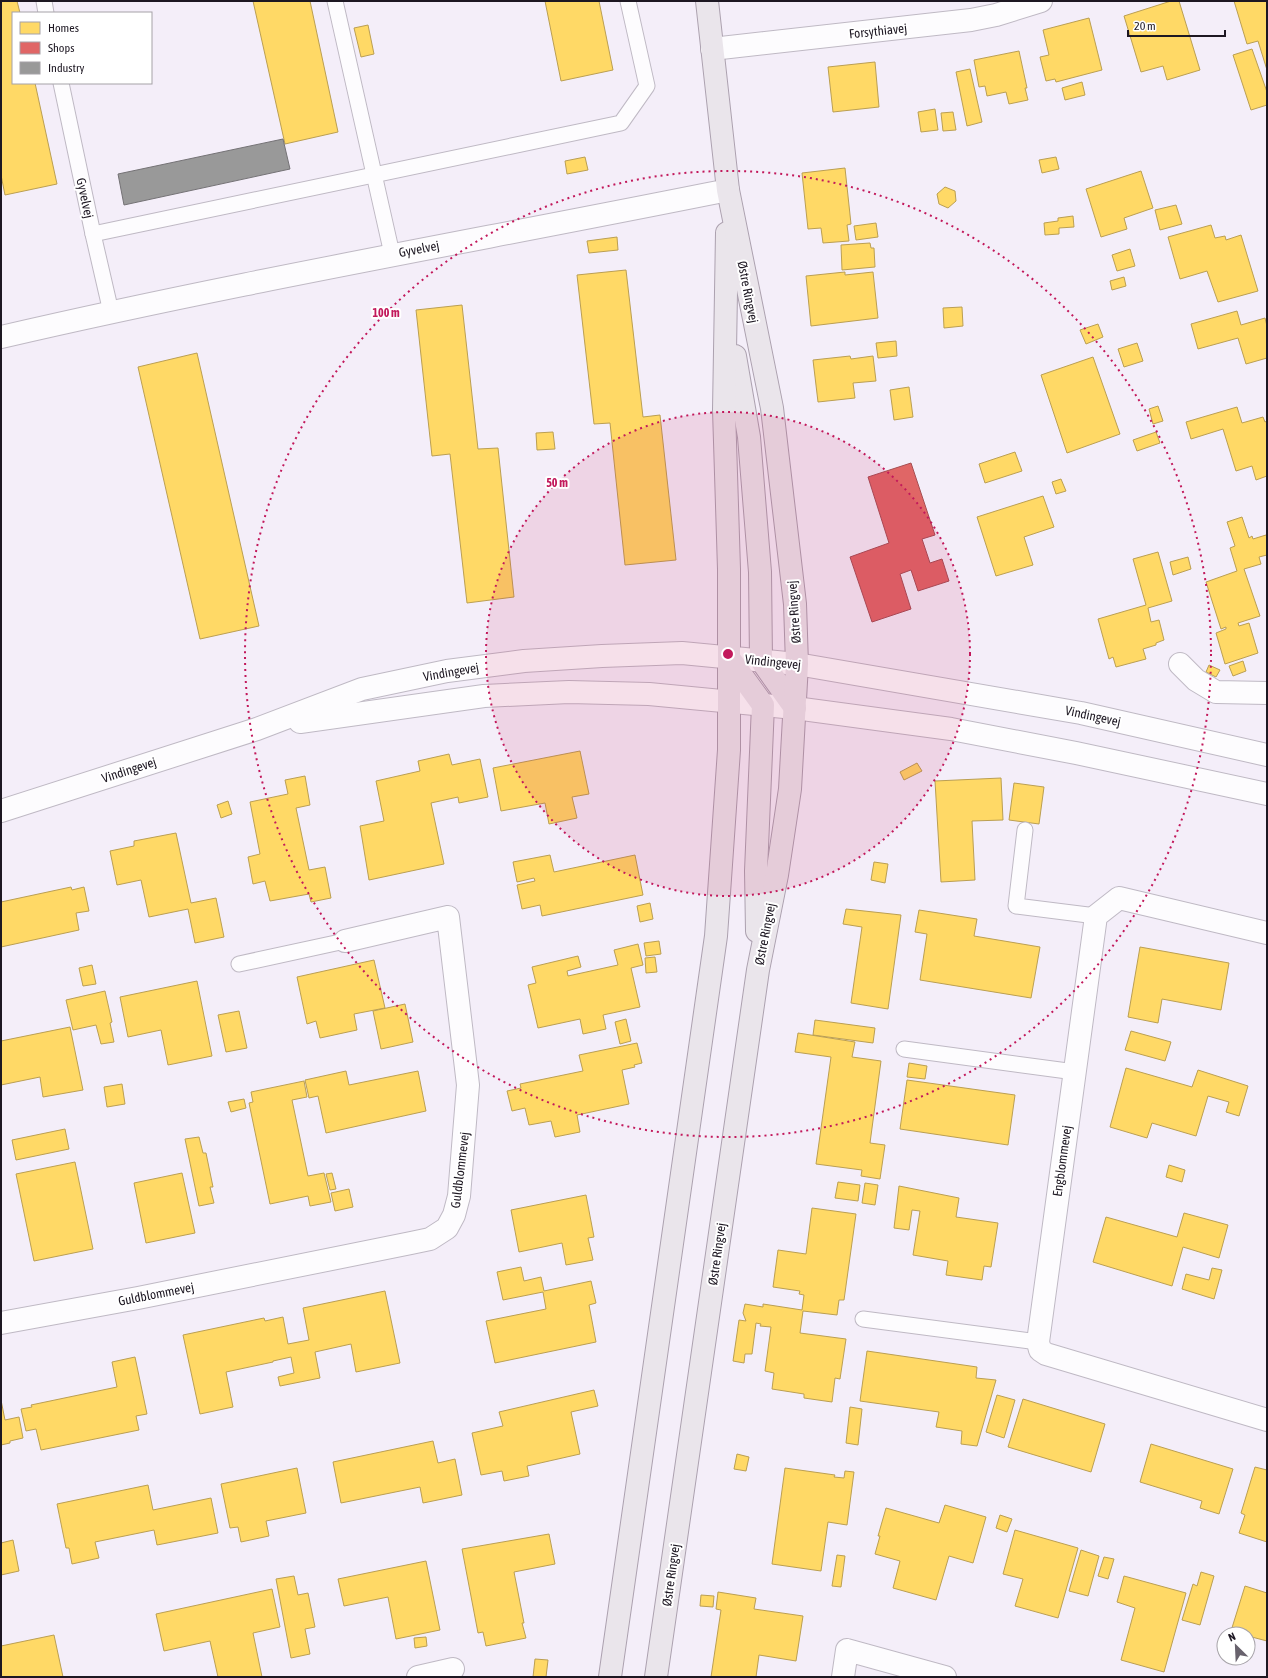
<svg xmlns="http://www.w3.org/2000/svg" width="1268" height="1678" font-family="'Asap Condensed',sans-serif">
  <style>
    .homes { fill: #ffd966; stroke: #bb9f52 }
    .shops { fill: #e06666; stroke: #a64e52 }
    .industry { fill: #999; stroke: #747275 }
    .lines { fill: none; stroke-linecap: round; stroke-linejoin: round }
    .lane-casing { stroke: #bfb9c4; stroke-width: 17 }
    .street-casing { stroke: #bfb9c4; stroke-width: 24 }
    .secondary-casing { stroke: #bfb9c4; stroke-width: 24 }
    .primary-casing { stroke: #aca1af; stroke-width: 24 }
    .lane { stroke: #fdfcfe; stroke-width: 15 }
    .street { stroke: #fdfcfe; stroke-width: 22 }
    .secondary { stroke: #fdfcfe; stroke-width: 22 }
    .primary { stroke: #eae5eb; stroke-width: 22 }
    .ring { fill: none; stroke: #c2185b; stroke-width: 2; stroke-dasharray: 2 4 }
    .labels { text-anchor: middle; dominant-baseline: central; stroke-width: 4; stroke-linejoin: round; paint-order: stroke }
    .street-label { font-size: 13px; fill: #1d1722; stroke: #fff }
    .centre { fill: #c2185b; stroke: #fff; stroke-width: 2 }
    .ring-label { font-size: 12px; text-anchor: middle; font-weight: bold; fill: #c2185b; stroke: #fff; stroke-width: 4; stroke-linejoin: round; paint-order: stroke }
  </style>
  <rect width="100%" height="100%" fill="#f4eef9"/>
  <g class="homes">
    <path d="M1 1H17L20 13H13V83H35L57 184 5 195 1 175Z"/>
    <path d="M253 1H310L338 132 285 144Z"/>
    <path d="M545 1H599L613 70 561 81Z"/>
    <path d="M1171 1H1179L1200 70 1167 80 1163 66 1141 72 1124 16Z"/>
    <path d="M1234 1H1267V70L1258 41 1247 44Z"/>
    <path d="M1089 18 1102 70 1056 82 1055 79 1046 81 1040 57 1049 55 1043 30Z"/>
    <path d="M368 25 374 54 361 57 354 28Z"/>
    <path d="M1252 49 1267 92V105L1251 110 1233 55Z"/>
    <path d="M1019 51 1027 88H1025L1028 100 1009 104 1006 92 987 96 985 86 979 87 974 60Z"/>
    <path d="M875 62 879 107 833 112 828 67Z"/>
    <path d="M970 69 982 122 967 126 956 72Z"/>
    <path d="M1082 82 1085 95 1065 100 1062 88Z"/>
    <path d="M935 109 938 130 921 132 918 112Z"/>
    <path d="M953 112 956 130 943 131 941 113Z"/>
    <path d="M585 157 588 170 567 174 565 161Z"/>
    <path d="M1056 157 1059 169 1042 173 1039 160Z"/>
    <path d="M845 168 851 224 847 225 849 241 823 243 821 228 808 229 802 173Z"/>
    <path d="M1141 171 1153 208 1124 218 1127 229 1101 237 1086 189Z"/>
    <path d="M945 187 955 191 956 201 948 208 939 204 937 194Z"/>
    <path d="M1176 205 1182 224 1160 230 1155 210Z"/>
    <path d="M1073 216 1074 227 1059 228V234L1045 235 1044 223 1058 221V218Z"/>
    <path d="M876 223 878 237 856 240 854 226Z"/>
    <path d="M1211 225 1215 238 1225 236 1226 240 1241 235 1258 291 1218 302 1207 271 1180 279 1168 237Z"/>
    <path d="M617 237 618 250 589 253 587 241Z"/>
    <path d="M870 243 871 248H874L875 267 842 270 841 245Z"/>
    <path d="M1130 249 1135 266 1117 271 1112 255Z"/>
    <path d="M626 270 643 417 660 415 676 560 625 565 610 423 594 424 577 275Z"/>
    <path d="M845 272V275L873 272 878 318 811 326 806 276Z"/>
    <path d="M1124 277 1126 286 1112 290 1110 281Z"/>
    <path d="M462 305 478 449 498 448 514 597 467 603 450 454 432 456 416 310Z"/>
    <path d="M962 307 963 326 944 328 943 308Z"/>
    <path d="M1237 311 1241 325 1265 318 1267 326V358L1246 364 1238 338 1198 349 1191 324Z"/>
    <path d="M1098 324 1103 337 1086 344 1080 330Z"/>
    <path d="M896 341 897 356 878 358 876 343Z"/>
    <path d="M1137 343 1143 361 1124 367 1118 349Z"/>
    <path d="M197 353 259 626 200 639 138 367Z"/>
    <path d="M850 356 851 359 873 356 876 381 853 383 855 398 818 402 813 360Z"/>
    <path d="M1093 357 1120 434 1067 453 1041 375Z"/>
    <path d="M909 387 913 417 894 420 890 390Z"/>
    <path d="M1158 406 1163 421 1153 424 1149 409Z"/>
    <path d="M1237 407 1242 423 1263 417 1265 422 1267 421V476L1256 480 1252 466 1236 471 1223 429 1191 439 1186 422Z"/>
    <path d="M553 432 555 449 537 450 536 433Z"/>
    <path d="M1156 432 1160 443 1137 451 1133 440Z"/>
    <path d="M1015 452 1022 471 985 483 979 464Z"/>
    <path d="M1061 479 1066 491 1056 494 1052 482Z"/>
    <path d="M1043 496 1054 527 1024 537 1033 565 996 576 977 517Z"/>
    <path d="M1242 517 1249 538 1252 536 1253 539 1266 535 1267 537V555L1259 557 1261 564 1244 569 1260 616 1238 623 1239 626 1249 623 1258 653 1225 664 1216 633 1226 629V627L1221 629 1206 582 1237 571 1230 548 1235 546 1227 522Z"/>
    <path d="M1158 552 1172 601 1148 608 1151 622 1159 620 1164 640 1156 643V645L1143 649 1146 659 1116 667 1113 657 1109 659 1098 619 1146 605 1133 559Z"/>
    <path d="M1188 557 1191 569 1173 575 1170 562Z"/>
    <path d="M1243 661 1246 671 1233 676 1229 666Z"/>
    <path d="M1209 665 1220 670 1216 677 1206 672Z"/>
    <path d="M580 751 589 794 572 797 577 818 549 824 545 803 501 811 493 768Z"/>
    <path d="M449 754 452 765 480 759 488 797 459 803 458 797 431 803 444 864 369 880 360 826 384 821 376 781 420 771 418 761Z"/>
    <path d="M917 763 922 771 904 780 900 772Z"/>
    <path d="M305 776 310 805 296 808 309 870 325 867 331 898 311 902 309 894 270 901 265 881 253 884 248 857 260 854 250 802 288 794 285 780Z"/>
    <path d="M1001 778 1003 820 972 821 975 880 941 882 935 781Z"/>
    <path d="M1014 783 1044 787 1039 824 1009 820Z"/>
    <path d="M228 801 232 814 221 818 217 805Z"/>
    <path d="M176 833 191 903 216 898 224 937 195 943 188 909 149 917 141 880 117 885 110 851 134 846V841Z"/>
    <path d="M550 855 554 872 635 855 643 895 542 916 540 905 522 909 517 885 535 881 534 878 517 882 513 862Z"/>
    <path d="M874 862 888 864 885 883 871 880Z"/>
    <path d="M71 887 72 890 84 887 89 911 76 913 79 930 1 947V902Z"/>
    <path d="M650 903 653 919 640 922 637 906Z"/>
    <path d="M846 909 901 915 888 1009 851 1003 862 927 843 924Z"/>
    <path d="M919 910 977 919 974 936 1040 947 1031 998 920 980 927 934 915 932Z"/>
    <path d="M659 941 661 954 646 956 644 943Z"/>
    <path d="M638 944 643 965 631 968 640 1007 603 1015 606 1029 583 1034 580 1019 538 1028 528 985 536 983 532 967 578 956 581 967 567 971 568 976 618 965 614 950Z"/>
    <path d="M1140 947 1229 963 1221 1010 1162 999 1158 1023 1128 1017Z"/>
    <path d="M655 957 657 972 646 973 645 958Z"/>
    <path d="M374 960 385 1008 354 1014 357 1030 320 1038 316 1021 307 1024 297 977Z"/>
    <path d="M92 965 96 984 83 986 79 968Z"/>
    <path d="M197 981 212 1056 168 1065 161 1030 128 1037 120 997Z"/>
    <path d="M105 991 112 1022 110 1023 114 1042 101 1044 96 1025 73 1030 66 1000Z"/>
    <path d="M405 1004 413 1042 381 1049 373 1011Z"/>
    <path d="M239 1011 247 1048 226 1052 218 1015Z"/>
    <path d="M626 1019 631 1041 620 1044 615 1022Z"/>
    <path d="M815 1020 875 1028 873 1043 813 1035Z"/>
    <path d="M70 1027 83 1090 43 1097 40 1077 1 1085V1041Z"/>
    <path d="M1131 1031 1171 1042 1165 1061 1125 1050Z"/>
    <path d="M798 1033 855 1042 852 1057 881 1061 870 1143 885 1145 880 1179 861 1176 862 1170 816 1164 831 1057 795 1052Z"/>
    <path d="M637 1043 642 1063 634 1065 635 1067 622 1070 629 1104 577 1115 580 1132 555 1137 551 1121 529 1125 525 1108 512 1111 507 1091 521 1088 520 1084 583 1071 579 1055Z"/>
    <path d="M909 1063 927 1066 925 1079 907 1077Z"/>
    <path d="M1126 1068 1192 1087 1198 1070 1248 1086 1239 1116 1226 1112 1229 1102 1208 1096 1196 1136 1152 1123 1147 1138 1110 1127Z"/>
    <path d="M346 1071 349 1085 418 1071 426 1111 326 1133 318 1096 309 1098 305 1080Z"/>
    <path d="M907 1080 1015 1095 1008 1145 900 1129Z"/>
    <path d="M304 1081 307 1097 292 1100 308 1176 324 1173 331 1202 310 1206 308 1196 270 1204 249 1103 253 1102 251 1092Z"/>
    <path d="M122 1084 125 1104 107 1107 104 1087Z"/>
    <path d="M244 1099 246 1108 231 1112 228 1102Z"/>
    <path d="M65 1129 69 1149 16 1160 12 1140Z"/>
    <path d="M199 1137 203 1153H206L213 1187H210L214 1203 199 1206 185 1139Z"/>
    <path d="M75 1162 93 1249 34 1261 16 1174Z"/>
    <path d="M1169 1165 1185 1170 1182 1182 1166 1177Z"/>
    <path d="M182 1173 195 1233 146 1243 134 1183Z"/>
    <path d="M332 1173 336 1189 330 1190 326 1174Z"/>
    <path d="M838 1182 860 1185 858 1201 835 1198Z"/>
    <path d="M865 1183 878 1185 875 1205 862 1203Z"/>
    <path d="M899 1186 959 1198 956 1217 998 1223 991 1267 984 1266 982 1280 946 1275 948 1261 913 1255 920 1211 912 1210 909 1230 894 1228Z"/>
    <path d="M349 1189 353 1207 335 1211 331 1193Z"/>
    <path d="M586 1195 594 1237 588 1238 593 1260 566 1265 562 1243 519 1252 511 1210Z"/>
    <path d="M812 1208 856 1214 844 1300H839L837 1315 803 1311 800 1333 846 1339 840 1379 835 1378 832 1402 804 1398V1394L772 1389 774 1373 765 1371 771 1327 760 1326 761 1324 756 1323 752 1354H745L744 1363 733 1361 739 1320 746 1321 743 1313 745 1304 763 1307V1304L802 1310 804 1295 799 1294 800 1291 773 1287 778 1250 806 1254Z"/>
    <path d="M1184 1213 1228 1225 1219 1258 1183 1247 1172 1286 1093 1262 1106 1217 1177 1237Z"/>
    <path d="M521 1267 524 1281 541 1277 544 1291 591 1281 596 1303 589 1305 596 1342 495 1363 486 1321 546 1309 543 1292 503 1300 497 1272Z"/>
    <path d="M1212 1268 1222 1270 1214 1299 1182 1289 1186 1274 1209 1280Z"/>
    <path d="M385 1291 400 1363 356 1372 351 1344 315 1352 320 1378 280 1386 278 1377 294 1373 291 1357 273 1361V1362L226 1372 233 1407 200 1414 183 1335 264 1318 265 1321 283 1317 288 1344 309 1340 303 1308Z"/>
    <path d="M867 1351 977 1367 976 1378 996 1380 977 1446 961 1444 962 1431 936 1427 939 1412 860 1401Z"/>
    <path d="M135 1357 147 1414 136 1416 139 1430 41 1450 36 1429 26 1431 21 1409 32 1407 31 1405 117 1387 112 1362Z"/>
    <path d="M594 1390 598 1406 571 1412 580 1454 527 1466 529 1476 504 1481 502 1471 481 1475 472 1433 503 1426 499 1412Z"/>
    <path d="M997 1395 1015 1400 1004 1438 986 1432Z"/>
    <path d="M1023 1399 1105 1424 1091 1472 1008 1447Z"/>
    <path d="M1 1400 5 1420 19 1417 23 1438 10 1441V1443L1 1445Z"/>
    <path d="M850 1407 862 1409 858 1445 846 1443Z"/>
    <path d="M433 1441 438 1463 455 1459 462 1495 423 1503 420 1487 341 1503 333 1462Z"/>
    <path d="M1151 1444 1233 1469 1219 1514 1200 1508 1202 1501 1140 1482Z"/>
    <path d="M737 1454 749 1457 746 1471 734 1469Z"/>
    <path d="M1255 1467 1267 1470V1542L1239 1533 1245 1515 1241 1513Z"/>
    <path d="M297 1468 306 1513 266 1521 269 1536 241 1542 238 1527 230 1528 221 1484Z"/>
    <path d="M785 1468 835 1475 834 1477 844 1478 845 1471 854 1472 847 1525 828 1522 821 1571 772 1564Z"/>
    <path d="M148 1485 153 1510 211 1498 218 1533 157 1545 154 1530 95 1542 99 1558 72 1564 69 1548H66L57 1504Z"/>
    <path d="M945 1505 986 1517 973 1563 949 1556 936 1600 893 1588 900 1561 875 1554 880 1536H878L886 1508 939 1523Z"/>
    <path d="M1000 1515 1012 1519 1007 1532 996 1528Z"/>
    <path d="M1015 1530 1078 1548 1058 1618 1015 1606 1023 1579 1003 1574Z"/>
    <path d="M549 1534 555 1564 514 1572 524 1623H522L526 1638 486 1646 483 1632 478 1633 462 1549Z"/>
    <path d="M13 1540 19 1571 1 1575V1543Z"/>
    <path d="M1081 1550 1099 1556 1088 1596 1069 1591Z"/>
    <path d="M837 1555 845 1556 841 1587 832 1586Z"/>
    <path d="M1104 1557 1114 1559 1108 1579 1098 1576Z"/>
    <path d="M426 1561 440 1630 396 1639 388 1597 344 1606 338 1579Z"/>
    <path d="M1201 1572 1214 1576 1200 1625 1182 1620 1193 1584 1197 1586Z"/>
    <path d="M294 1576 298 1595 308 1593 315 1627 305 1629 310 1654 291 1658 276 1579Z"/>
    <path d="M1124 1576 1186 1593 1164 1672 1121 1660 1135 1608 1117 1602Z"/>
    <path d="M1245 1586 1267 1593V1641L1248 1636V1634L1231 1631Z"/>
    <path d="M272 1589 280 1627 253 1633 262 1677H218L210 1641 164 1651 156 1614Z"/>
    <path d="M718 1592 756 1598 754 1609 803 1616 796 1661 759 1655 756 1677H711L721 1610 716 1609Z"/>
    <path d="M701 1595 714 1596 713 1607 700 1606Z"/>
    <path d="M54 1635 63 1677H1V1646Z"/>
    <path d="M426 1637 427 1646 415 1648 414 1638Z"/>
    <path d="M535 1659 548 1660 546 1677H533Z"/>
  </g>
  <path class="shops" d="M911 463 935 535 922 539 930 563 942 559 949 581 918 591 911 570 900 574 911 609 872 622 850 557 889 543 868 477Z"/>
  <path class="industry" d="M283 139 290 169 124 205 118 174Z"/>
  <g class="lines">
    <g class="lane-casing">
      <g id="lane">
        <path d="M44 1 46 13"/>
        <path d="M335 1 392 254"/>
        <path d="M61 83 93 234 111 312"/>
        <path d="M93 234 621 123 647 86 628 1"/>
        <path d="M1025 830 1016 906 1096 916"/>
        <path d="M239 964 345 941"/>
        <path d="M904 1049 1075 1072"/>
        <path d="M863 1319 1038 1342"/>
      </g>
    </g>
    <g class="street-casing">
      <g id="street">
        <path d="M712 49 971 20 996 15 1041 1"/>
        <path d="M1 337C242 281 485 239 728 190"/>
        <path d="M1180 664 1196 680 1216 692 1267 693"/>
        <path d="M1267 933 1119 898 1096 916 1038 1342 1040 1350 1046 1354 1267 1420"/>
        <path d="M1 1323 138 1298 411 1243 430 1239 447 1228 454 1215 459 1196 468 1085 448 917 345 941"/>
        <path d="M418 1677 453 1669"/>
        <path d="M843 1677 847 1650 945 1677"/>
      </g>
    </g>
    <g class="secondary-casing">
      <g id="secondary">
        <path d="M300 722 484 696 569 692 649 694 795 708 951 729 1076 753 1267 794"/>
        <path d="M1 811 257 729 362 689 447 671 524 661 602 656 682 653 797 664 1081 713 1267 755"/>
      </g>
    </g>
    <g class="primary-casing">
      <g id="primary">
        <path d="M735 356 749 437 760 572 761 660 795 708"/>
        <path d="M729 658 763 705 756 871 757 931"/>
        <path d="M610 1677 716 936 729 750V569L724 410 727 233"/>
        <path d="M656 1677 758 970 777 875 790 789 797 664 795 604 772 408 728 190 707 1"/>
      </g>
    </g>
    <use href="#lane" class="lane"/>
    <use href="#street" class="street"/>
    <use href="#secondary" class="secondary"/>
    <use href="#primary" class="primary"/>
  </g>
  <circle cx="728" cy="654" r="242" fill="#c2185b" fill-opacity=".12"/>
  <g class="ring">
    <circle cx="728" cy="654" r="242"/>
    <circle cx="728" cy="654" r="483"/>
  </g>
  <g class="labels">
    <g class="street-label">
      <text transform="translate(878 31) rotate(-6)">Forsythiavej</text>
      <text transform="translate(85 198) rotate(78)">Gyvelvej</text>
      <text transform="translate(419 249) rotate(-11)">Gyvelvej</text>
      <text transform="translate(748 292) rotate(79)">Østre Ringvej</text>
      <text transform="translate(794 612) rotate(-94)">Østre Ringvej</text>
      <text transform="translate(773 662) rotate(6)">Vindingevej</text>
      <text transform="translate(451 672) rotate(-10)">Vindingevej</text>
      <text transform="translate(1093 716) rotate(12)">Vindingevej</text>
      <text transform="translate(129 770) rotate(-18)">Vindingevej</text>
      <text transform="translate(765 934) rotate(-79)">Østre Ringvej</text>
      <text transform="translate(1062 1161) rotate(-82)">Engblommevej</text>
      <text transform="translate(460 1170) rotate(-83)">Guldblommevej</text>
      <text transform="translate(717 1254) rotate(-82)">Østre Ringvej</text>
      <text transform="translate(156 1294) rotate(-11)">Guldblommevej</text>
      <text transform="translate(671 1575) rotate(-82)">Østre Ringvej</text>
    </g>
  </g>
  <circle cx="728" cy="654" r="6" class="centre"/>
  <g class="ring-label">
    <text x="386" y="317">100 m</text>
    <text x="557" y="487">50 m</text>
  </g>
  <rect width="1268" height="1678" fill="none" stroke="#1d1722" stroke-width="4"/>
  <rect x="12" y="12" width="140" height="72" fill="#ffffff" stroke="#a5a2a7"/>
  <rect x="20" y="22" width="20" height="12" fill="#ffd966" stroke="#a5a2a7"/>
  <text x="48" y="32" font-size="12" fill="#1d1722">Homes</text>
  <rect x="20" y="42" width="20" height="12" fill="#e06666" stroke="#a5a2a7"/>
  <text x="48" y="52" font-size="12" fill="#1d1722">Shops</text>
  <rect x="20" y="62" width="20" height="12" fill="#999999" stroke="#a5a2a7"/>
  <text x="48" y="72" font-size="12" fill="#1d1722">Industry</text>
  <g transform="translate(1236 1646) rotate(336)"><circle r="19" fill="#ffffff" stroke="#a5a2a7"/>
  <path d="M0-3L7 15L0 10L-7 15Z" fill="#68626d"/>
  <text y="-6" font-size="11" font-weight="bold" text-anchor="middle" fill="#1d1722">N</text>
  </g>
  <path d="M1128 30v6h97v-6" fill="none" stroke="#1d1722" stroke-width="2"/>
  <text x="1134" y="30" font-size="12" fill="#1d1722" stroke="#ffffff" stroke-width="3" paint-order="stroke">20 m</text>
</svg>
